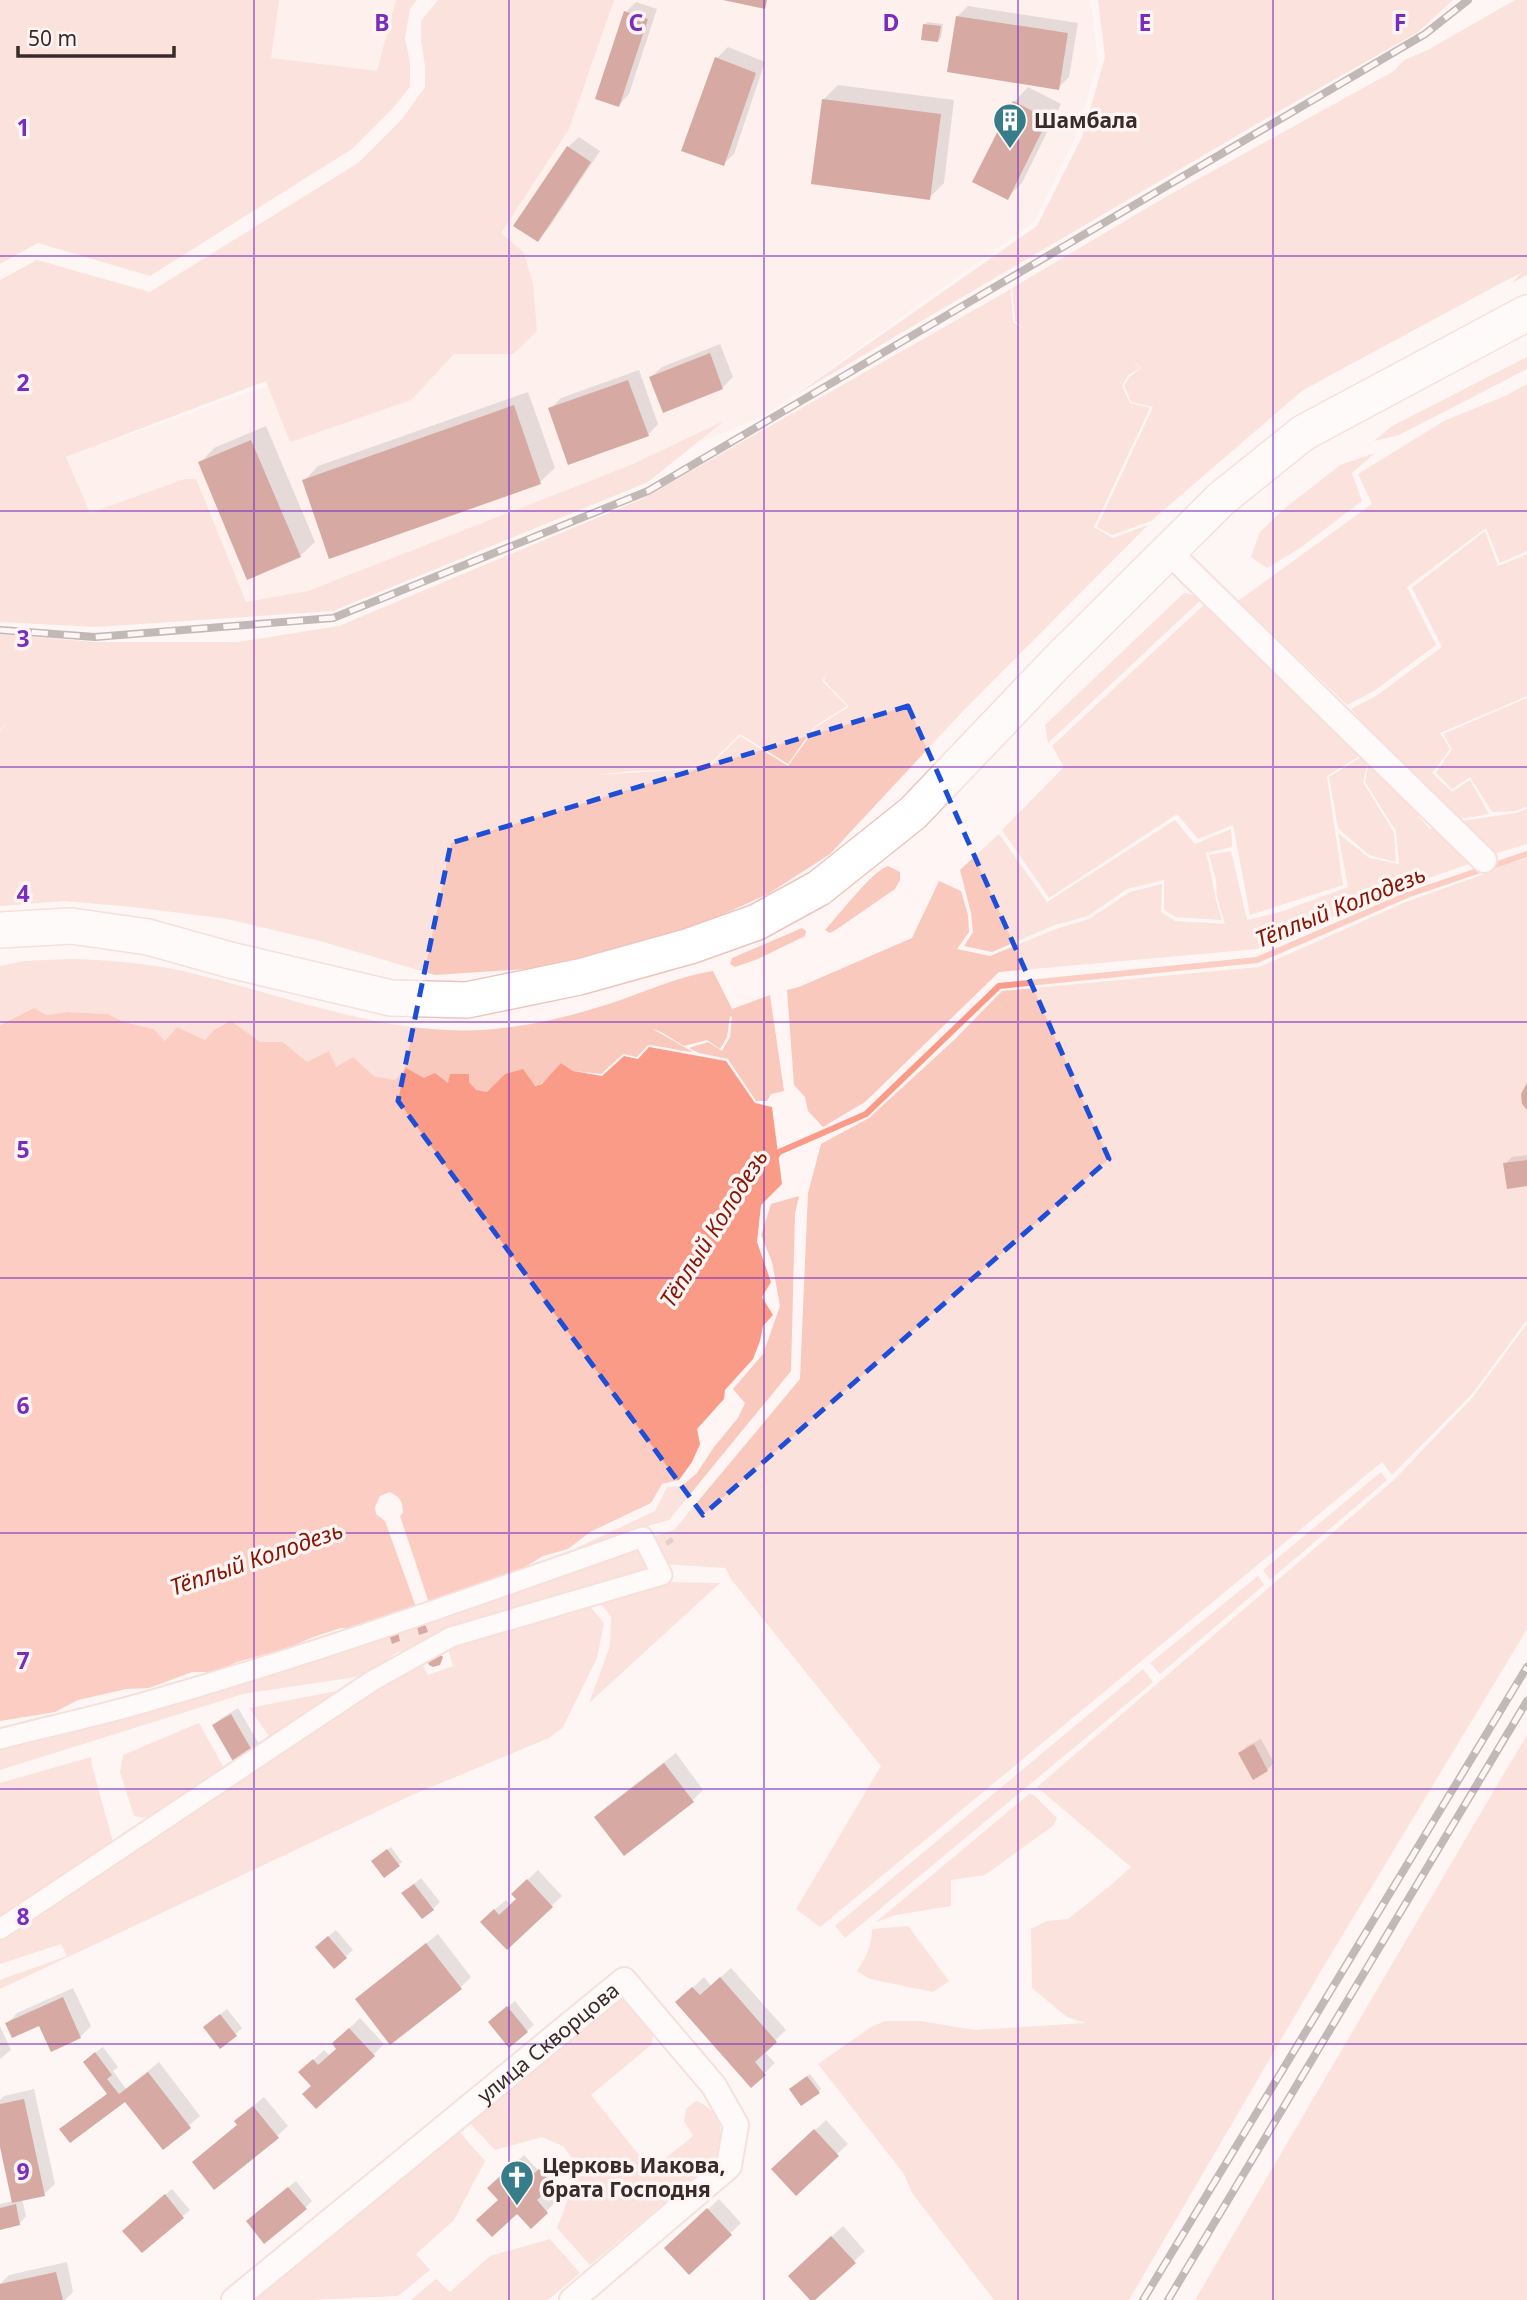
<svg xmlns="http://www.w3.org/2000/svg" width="1527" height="2300" font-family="'Noto Sans',sans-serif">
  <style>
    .built { fill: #fde8e4 }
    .green { fill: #f9c9be; fill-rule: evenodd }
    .water { fill: #fa9b88 }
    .pier { fill: #fef5f4 }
    .shadow { fill: #0003 }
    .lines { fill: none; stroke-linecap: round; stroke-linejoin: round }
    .stream { stroke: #fa9b88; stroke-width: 6 }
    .building { fill: #a64f3f }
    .pedestrian-casing { stroke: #edc5bd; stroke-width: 23 }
    .minor-casing { stroke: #edc5bd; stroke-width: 28 }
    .secondary-casing { stroke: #edc5bd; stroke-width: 38 }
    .pedestrian { stroke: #fff; stroke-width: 19 }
    .minor { stroke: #fff; stroke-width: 24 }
    .secondary { stroke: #fff; stroke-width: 35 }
    .rail-casing { stroke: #7a6d6b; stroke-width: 8 }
    .rail { stroke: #fef5f4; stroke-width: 5; stroke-dasharray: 16; stroke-linecap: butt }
    .marked { fill: none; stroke: #1d4ed8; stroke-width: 5; stroke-dasharray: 14 9; stroke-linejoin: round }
    .grid { fill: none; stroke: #7b2cbf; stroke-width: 2; stroke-opacity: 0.55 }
    .labels { text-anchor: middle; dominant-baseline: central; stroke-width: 7; stroke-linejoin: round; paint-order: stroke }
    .poi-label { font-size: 21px; font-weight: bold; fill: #3a2b28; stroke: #fef5f4; text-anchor: start }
    .street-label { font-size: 21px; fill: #3a2b28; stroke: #fef5f4 }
    .water-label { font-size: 23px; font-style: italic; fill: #871704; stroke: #fef5f4 }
    .grid-label { font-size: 23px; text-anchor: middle; font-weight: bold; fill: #7b2cbf; stroke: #fef5f4; stroke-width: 7; stroke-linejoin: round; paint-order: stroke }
  </style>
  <rect width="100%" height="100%" fill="#fef5f4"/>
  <g class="built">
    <path d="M274 0H403L382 81 266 63Z"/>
    <path d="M604 0H1090L1098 63 1074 140 1034 222 764 416 309 599 242 609 90 513 66 457 340 360Z"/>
  </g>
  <g class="green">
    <path d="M0 0H279L271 58 377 71 396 0H417L410 9 405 38 410 62V87L393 108 352 149 150 276 38 243 0 264Z"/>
    <path d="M438 0H614L569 129 501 233 524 253 533 285 537 331 513 354H454L411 400 290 442 266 381 66 457 90 513 185 479H196L246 602 308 591 631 465 724 421 648 482 333 611 96 627 0 622V280L37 260 150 292 358 163 402 119 425 87V66L421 40V21Z"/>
    <path d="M1098 0H1453L1418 32 1267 118 794 396 1037 226 1082 137 1105 57Z"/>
    <path d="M1515 0H1527V275L1512 283 1521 273 1503 282 1303 390 1151 521 1112 535 1097 527 1153 407 1131 402 1124 385 1130 377 1141 368 1129 357 1140 368 1128 375 1122 386 1130 403 1150 408 1094 527 1113 538 1148 525 963 711 830 854 768 894 659 943 541 968 435 975 320 941 227 919 133 907 64 901 0 906V731L16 713 0 730V634L94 642H238L339 626 642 499 1011 289 1013 322 1024 329 1015 321 1012 288 1162 199 1394 71 1404 60 1428 50ZM829 671 824 680 849 707 816 727 788 766 740 736 708 768 595 775 632 771 667 770 708 766 740 734 788 764 815 726 847 706 822 681Z"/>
    <path d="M1527 357V369L1399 435 1374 441 1392 426Z"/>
    <path d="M1527 384V551L1500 563 1486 528 1407 587 1436 645 1374 691 1347 705 1238 601 1372 504 1358 474 1444 421 1505 396Z"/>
    <path d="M1375 453 1352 473 1362 501 1300 548 1267 568 1251 557 1260 532 1284 509 1340 465Z"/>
    <path d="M1485 531 1498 566 1527 554V696L1440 733 1450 749 1432 773 1452 792 1470 780 1489 814 1448 821 1351 709 1376 696 1442 647 1412 588Z"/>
    <path d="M1184 593 1204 597 1048 743 1045 725Z"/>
    <path d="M1207 602 1363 754 1327 776 1343 885 1250 915 1233 825 1198 839 1177 814 1049 898 1002 830 1064 767 1052 746Z"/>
    <path d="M1527 698V807L1515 811 1492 812 1470 777 1452 789 1436 773 1452 749 1443 734Z"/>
    <path d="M1363 756 1368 761 1363 782 1394 833 1396 862 1369 855 1338 828 1329 777Z"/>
    <path d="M1369 762 1430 829 1444 826 1480 860 1409 885 1257 949 999 972 865 1102 823 1127 808 1111 805 1097 794 1085 787 990 799 987 912 938 939 881 961 891 968 915 969 932 957 949 990 956 1056 929 1089 919 1130 892 1162 884 1161 912 1175 921 1225 924 1217 897 1216 880 1209 855 1231 851 1247 920 1280 912 1348 887 1338 833 1369 858 1399 864 1396 831 1365 782Z"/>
    <path d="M1527 809V844L1484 857 1448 823 1516 813Z"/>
    <path d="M1175 820 1195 844 1231 829 1232 847 1206 853C1212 875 1214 898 1222 920L1176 917 1164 910V880L1127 889 1088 916 1055 925 992 952 964 946 973 932 971 913 960 870 999 834 1047 902Z"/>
    <path d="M1527 858V1320L1471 1395 1392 1475 1382 1462 820 1927 796 1909 881 1766 730 1578 726 1568 664 1564 652 1537 674 1530 800 1379 808 1193 821 1144 869 1118 953 1041 1002 991 1259 967 1406 902 1490 872 1494 868Z"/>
    <path d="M888 866 900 872V880L895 889 837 929 830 933 825 930C840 914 871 872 888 866Z"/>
    <path d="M802 928 806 931 805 936 758 959 735 967 730 964 732 958Z"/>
    <path d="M72 959C110 960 146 963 183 971 268 991 359 1026 446 1030 503 1033 559 1020 612 1003 647 991 677 977 713 971L732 1009 770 995 784 1091 771 1094 767 1101H756L728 1059 699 1053 689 1048 708 1042 722 1051 730 1037 732 1017 730 1016 727 1037 720 1049 707 1040 684 1046 663 1033 651 1028 693 1052C678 1051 663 1046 648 1045L637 1057 623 1054 601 1074 573 1071 561 1063C537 1093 538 1088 505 1074L488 1092 476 1091 469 1082V1075L449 1083 424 1078 395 1080 374 1076 353 1057 336 1067 307 1062 283 1042H260L231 1022 214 1030 205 1040 177 1027 165 1041 154 1029 124 1022 108 1014 67 1012 47 1015 34 1008 0 1025V966L24 961Z"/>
    <path d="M799 1196 795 1213 791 1371 669 1520 648 1526 584 1554 574 1549 655 1511 667 1487 682 1486 697 1473 714 1447 738 1418 745 1403 733 1389 763 1354 780 1306 772 1262 761 1235 771 1204Z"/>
    <path d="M1527 1324V1629L1321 1971 1129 2300H994L912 2193 904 2174 818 2064 871 2027 885 2021H920L975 2030 1086 2023 1067 2017 1032 1988 1031 1929 1047 1921 1068 1919 1111 1885 1131 1867 1037 1787 1394 1480 1473 1397Z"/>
    <path d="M1381 1472 1387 1480 1270 1580 1263 1570Z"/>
    <path d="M637 1543 652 1571 396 1653 373 1671 356 1677 243 1694 0 1770V1744Z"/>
    <path d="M1258 1576 1264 1585 1160 1674 1150 1663Z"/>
    <path d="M668 1582 720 1583 589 1703 610 1646 611 1616 598 1601Z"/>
    <path d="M588 1604 604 1623 597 1658 563 1727 549 1738 412 1795 0 1989V1980L67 1956 61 1944 0 1964V1937L365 1697 421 1662 428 1675 453 1666 447 1646Z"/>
    <path d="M1143 1669 1153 1682 845 1938 835 1926Z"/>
    <path d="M347 1689 271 1739 249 1708Z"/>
    <path d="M199 1723 224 1768 147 1818 134 1816 120 1772 123 1755Z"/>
    <path d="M1527 1735V2300H1195L1496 1787Z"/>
    <path d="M91 1757 92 1766 113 1842 0 1920V1783Z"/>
    <path d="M1029 1794 1034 1795 1057 1818 1054 1825 985 1875 951 1880V1906L896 1915 876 1922Z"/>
    <path d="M908 1926 949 1981 933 1992 870 1979 857 1971C866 1958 872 1945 872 1929Z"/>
    <path d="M620 1997 632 2000 654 2033 651 2045 591 2095 651 2170 693 2136 684 2121 686 2109 696 2101C724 2111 726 2138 714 2161L590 2265 557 2228 572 2189 577 2165 563 2146 542 2137 495 2150 465 2118Z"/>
    <path d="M455 2127 485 2161 454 2220 416 2254 430 2270 398 2296 310 2300H248Z"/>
    <path d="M550 2239 580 2273 548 2300H411L436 2279 450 2292 490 2256Z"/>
  </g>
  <path class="water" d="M34 1008 47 1015 67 1012 108 1014 124 1022 154 1029 165 1041 177 1027 205 1040 214 1030 231 1021 260 1042H283L307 1062 329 1051 336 1067 353 1057 374 1076 395 1080 406 1068 424 1078 435 1073 448 1083 450 1074H469V1082L476 1090 487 1092 505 1074 523 1069 535 1086 542 1084 561 1063 573 1071 602 1076 624 1056 638 1059 649 1047 726 1061 755 1103 772 1107 782 1184 761 1205 757 1242 771 1282 762 1297 773 1315 763 1326 760 1341 753 1359 725 1390 724 1399 697 1429 700 1444 692 1462 679 1480 662 1484 651 1503 590 1532 568 1549 543 1556 522 1569 479 1584 464 1592 391 1613 356 1628H341L313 1637 288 1648 237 1662 215 1672H192L149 1688 126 1689 78 1700 55 1712 0 1721V1025Z"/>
  <path class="pier" d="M390 1492 398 1497 402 1503 403 1513 400 1516 429 1603 416 1607 385 1521 376 1514 375 1507 380 1496Z"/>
  <g class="shadow">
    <path d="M636 2 657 9 629 94 619 105 626 12Z"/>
    <path d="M968 6 1078 23 1069 77 1058 88 958 16Z"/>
    <path d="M927 22 943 24 941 38 938 40 925 25Z"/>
    <path d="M728 47 765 62 734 154 723 164 683 150 717 58Z"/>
    <path d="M838 85 954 100 944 183 929 198 823 100Z"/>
    <path d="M1028 87 1061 104 1022 183 1007 198 1014 102Z"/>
    <path d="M579 137 600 151 548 229 537 240 568 147Z"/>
    <path d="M720 344 733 377 722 388 651 377 662 367Z"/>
    <path d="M639 370 658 424 648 435 550 409 561 398Z"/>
    <path d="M528 392 555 468 540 482 304 481 318 466Z"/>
    <path d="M266 426 315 542 300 556 200 463 214 448Z"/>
    <path d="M1527 1155V1184L1505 1164 1512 1157Z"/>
    <path d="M671 1537 674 1541 668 1546 665 1542Z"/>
    <path d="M238 1708 259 1744 252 1750 214 1725 220 1719Z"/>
    <path d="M1261 1739 1274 1763 1267 1770 1240 1753 1247 1746Z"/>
    <path d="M676 1753 703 1790 693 1800 624 1853 596 1817 607 1806Z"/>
    <path d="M391 1847 402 1862 385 1876 377 1858Z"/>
    <path d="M538 1870 562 1896 507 1947 493 1911 506 1900 511 1906 518 1899 513 1894Z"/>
    <path d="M421 1878 440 1902 433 1909 410 1887Z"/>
    <path d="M336 1930 353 1950 334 1967 324 1940Z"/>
    <path d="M438 1934 471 1977 461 1987 357 1999Z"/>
    <path d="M731 1968 786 2030 764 2051 775 2063 751 2086 688 1992 704 1977 711 1986Z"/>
    <path d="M73 1988 91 2026 80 2037 52 2050 40 2023 7 2024 17 2013Z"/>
    <path d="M515 2001 534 2025 527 2031 497 2015Z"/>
    <path d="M227 2009 242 2028 235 2035 212 2021Z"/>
    <path d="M360 2018 384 2044 373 2055 313 2086 301 2072 324 2050 330 2056 338 2048 334 2043Z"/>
    <path d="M0 2026 11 2050 0 2059Z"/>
    <path d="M103 2047 118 2067 113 2071 126 2089 159 2062 200 2116 163 2148 126 2099 68 2123 108 2093 92 2055Z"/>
    <path d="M810 2074 821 2089 818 2092 794 2086Z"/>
    <path d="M34 2089 55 2184 44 2194 22 2199 26 2216 20 2223 0 2228V2204L13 2201 0 2139V2100L4 2096Z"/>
    <path d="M264 2097 288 2126 277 2136 194 2162 238 2124 247 2111Z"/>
    <path d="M826 2120 848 2144 796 2193 784 2159Z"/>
    <path d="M524 2155 539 2171 555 2157 567 2170 551 2186 561 2197 531 2226 517 2212 500 2199 504 2174Z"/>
    <path d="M296 2181 312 2201 305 2208 255 2214Z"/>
    <path d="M172 2189 190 2210 142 2250 131 2224Z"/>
    <path d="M719 2199 741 2223 689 2273 677 2238Z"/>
    <path d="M843 2226 865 2251 813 2300 801 2265Z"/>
    <path d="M67 2262 73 2292 65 2300H1L0 2284 9 2275Z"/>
  </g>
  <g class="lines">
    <path class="stream" d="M775 1158 779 1152 866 1114 999 986 1257 960 1407 895 1527 854"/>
  </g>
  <g class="building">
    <path d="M723 0H767L765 9Z"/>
    <path d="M624 11 648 19 619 107 595 99Z"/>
    <path d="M956 16 1068 33 1059 90 947 72Z"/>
    <path d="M923 24 941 26 938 42 921 40Z"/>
    <path d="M715 57 756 73 724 166 681 151Z"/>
    <path d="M822 99 941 114 930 200 811 184Z"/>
    <path d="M1013 101 1048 119 1008 200 972 182Z"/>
    <path d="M567 146 591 162 538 242 513 226Z"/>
    <path d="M710 353 723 389 663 413 649 377Z"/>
    <path d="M628 380 649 436 568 465 548 408Z"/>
    <path d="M514 405 541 484 329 559 302 480Z"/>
    <path d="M251 440 301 557 247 580 198 462Z"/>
    <path d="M1527 1083V1110L1522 1104 1521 1094Z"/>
    <path d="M1527 1160V1186L1507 1189 1503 1163Z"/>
    <path d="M425 1624 428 1632 419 1635 417 1626Z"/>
    <path d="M398 1632 400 1641 392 1644 389 1634Z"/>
    <path d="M440 1654 443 1657 440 1665 433 1667 429 1665 427 1661Z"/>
    <path d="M231 1714 253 1752 234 1763 212 1725Z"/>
    <path d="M1254 1744 1268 1771 1253 1780 1238 1753Z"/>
    <path d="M664 1763 694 1802 624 1856 594 1817Z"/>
    <path d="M387 1849 400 1866 384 1878 371 1861Z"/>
    <path d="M527 1879 553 1907 507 1950 480 1922 494 1909 499 1915 516 1899 511 1894Z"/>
    <path d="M414 1884 434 1910 422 1919 401 1893Z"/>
    <path d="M328 1936 347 1958 334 1969 315 1947Z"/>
    <path d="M426 1943 462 1989 390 2045 355 1999Z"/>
    <path d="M720 1977 777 2042 755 2062 766 2075 751 2088 675 2002 692 1987 700 1995Z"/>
    <path d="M63 1997 81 2038 51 2052 39 2026 12 2038 5 2023Z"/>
    <path d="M507 2006 528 2032 509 2048 488 2022Z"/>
    <path d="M220 2014 237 2036 220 2049 203 2027Z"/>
    <path d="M349 2028 375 2056 316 2109 302 2094 311 2086 298 2072 313 2059 318 2065 336 2049 332 2043Z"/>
    <path d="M95 2052 112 2075 107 2079 119 2094 148 2072 191 2128 163 2150 125 2102 70 2143 59 2129 107 2094 83 2062Z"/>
    <path d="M807 2076 820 2093 801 2106 789 2089Z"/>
    <path d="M24 2099 45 2196 12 2203 0 2147V2104Z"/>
    <path d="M253 2106 279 2138 214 2190 192 2162 237 2125 234 2121Z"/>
    <path d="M814 2129 839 2156 796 2196 771 2169Z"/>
    <path d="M509 2168 523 2184 539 2169 554 2185 537 2200 548 2213 531 2229 517 2214 492 2237 476 2220 498 2200 487 2188Z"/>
    <path d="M288 2187 307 2209 264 2244 246 2221Z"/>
    <path d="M165 2194 184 2218 142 2253 122 2231Z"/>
    <path d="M16 2204 20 2225 0 2230V2208Z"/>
    <path d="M707 2208 732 2235 689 2275 664 2248Z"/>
    <path d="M831 2236 856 2263 815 2300H810L788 2276Z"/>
    <path d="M56 2272 63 2300H0V2284Z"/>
  </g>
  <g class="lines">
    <g class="pedestrian-casing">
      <path id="pedestrian" d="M0 1739C46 1727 93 1717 139 1704 309 1656 476 1596 643 1537L662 1575 451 1637 372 1681 0 1929"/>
    </g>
    <g class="minor-casing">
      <g id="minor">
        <path d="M1169 552 1484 860"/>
        <path id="s1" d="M234 2300 624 1980 714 2086 736 2125 729 2166 572 2300"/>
      </g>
    </g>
    <g class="secondary-casing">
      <path id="secondary" d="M0 930 71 926 148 937 230 960 391 998 467 1000 579 977 690 946 757 922 819 888 913 813 1056 663 1221 499 1303 433 1527 313"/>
    </g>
    <use href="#pedestrian" class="pedestrian"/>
    <use href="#minor" class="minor"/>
    <use href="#secondary" class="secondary"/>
    <g class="rail-casing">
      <g id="rail">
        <path d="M0 630 95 637 333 618 648 491 1425 34 1468 0"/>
        <path d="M1143 2300 1527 1667"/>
        <path d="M1168 2300 1527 1701"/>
      </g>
    </g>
    <use href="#rail" class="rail"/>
  </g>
  <path d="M0 0H1527V2300H0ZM908 706 1109 1159 703 1515 398 1101 451 843Z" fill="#fef5f4" fill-opacity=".55" fill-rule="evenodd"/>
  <path class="marked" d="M908 706 1109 1159 703 1515 398 1101 451 843Z"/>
  <path class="grid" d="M254 0V2300M509 0V2300M764 0V2300M1018 0V2300M1273 0V2300M0 256H1527M0 511H1527M0 767H1527M0 1022H1527M0 1278H1527M0 1533H1527M0 1789H1527M0 2044H1527"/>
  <defs>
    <g id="building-pin" transform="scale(1.75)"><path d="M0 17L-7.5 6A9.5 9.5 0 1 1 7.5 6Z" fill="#377c89" stroke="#fef5f4"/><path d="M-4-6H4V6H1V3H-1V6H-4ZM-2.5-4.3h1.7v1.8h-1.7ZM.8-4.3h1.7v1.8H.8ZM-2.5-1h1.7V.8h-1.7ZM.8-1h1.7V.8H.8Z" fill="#fff"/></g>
    <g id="church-pin" transform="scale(1.75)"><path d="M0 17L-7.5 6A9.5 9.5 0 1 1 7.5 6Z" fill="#377c89" stroke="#fef5f4"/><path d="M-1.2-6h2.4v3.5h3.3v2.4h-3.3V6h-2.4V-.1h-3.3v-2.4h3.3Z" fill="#fff"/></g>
  </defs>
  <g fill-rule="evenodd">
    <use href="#building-pin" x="1010" y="120"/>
    <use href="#church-pin" x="517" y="2177"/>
  </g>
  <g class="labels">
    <g class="poi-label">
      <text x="1034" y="120">Шамбала</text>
      <text x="542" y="2165">Церковь Иакова,<tspan x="542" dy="24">брата Господня</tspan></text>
    </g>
    <g class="street-label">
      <text stroke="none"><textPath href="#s1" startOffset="406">улица Скворцова</textPath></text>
    </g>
    <g class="water-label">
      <text transform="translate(1340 906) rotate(-22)">Тёплый Колодезь</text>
      <text transform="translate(713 1228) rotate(-58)">Тёплый Колодезь</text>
      <text transform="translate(256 1558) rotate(-19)">Тёплый Колодезь</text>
    </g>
  </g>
  <g class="grid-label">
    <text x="382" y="31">B</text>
    <text x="636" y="31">C</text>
    <text x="891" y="31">D</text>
    <text x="1145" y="31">E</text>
    <text x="1400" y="31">F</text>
    <text x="23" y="136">1</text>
    <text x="23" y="391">2</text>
    <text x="23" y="647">3</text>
    <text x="23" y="902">4</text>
    <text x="23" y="1158">5</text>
    <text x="23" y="1414">6</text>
    <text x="23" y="1669">7</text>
    <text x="23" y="1925">8</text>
    <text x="23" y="2180">9</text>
  </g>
  <path d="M18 46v10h156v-10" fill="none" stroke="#3a2b28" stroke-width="3.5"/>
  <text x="28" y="46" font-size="21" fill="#3a2b28" stroke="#fef5f4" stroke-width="5" paint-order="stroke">50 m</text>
</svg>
